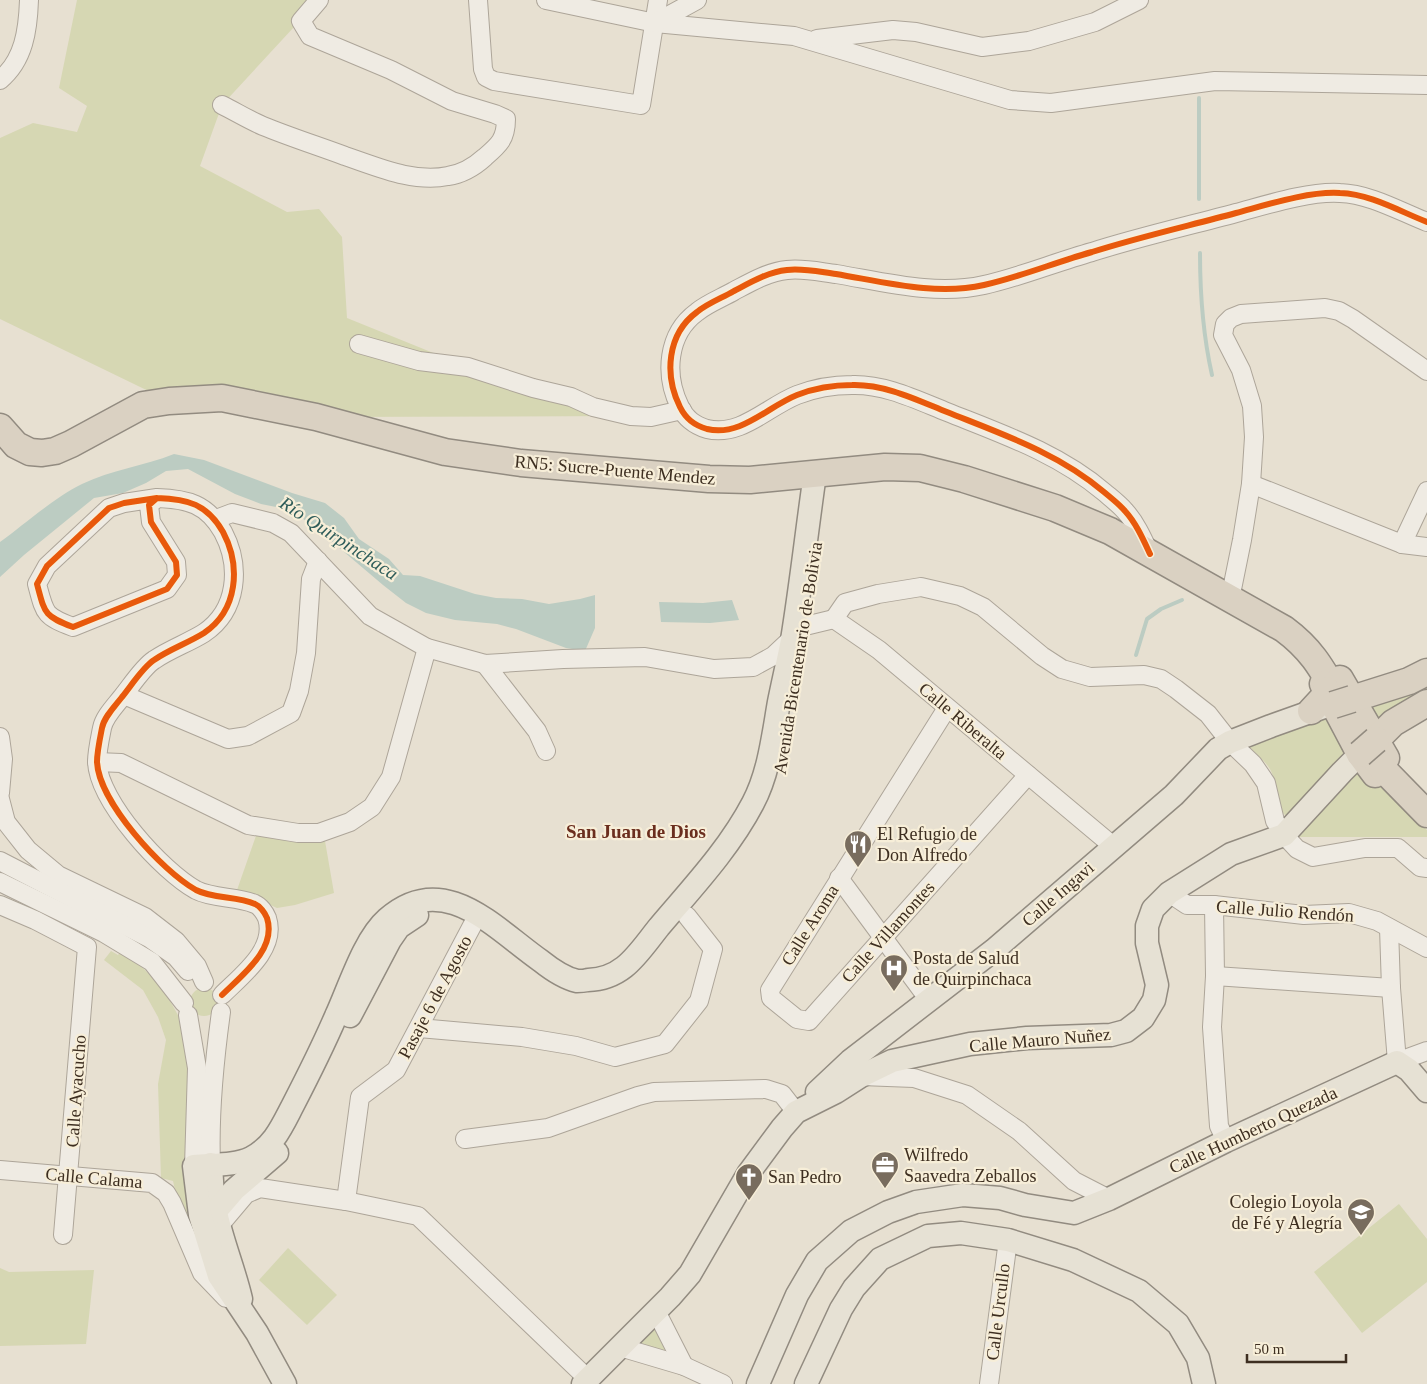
<svg xmlns="http://www.w3.org/2000/svg" width="1427" height="1384" font-family="'Times New Roman',serif">
  <style>
    .green { fill: #d6d7b3 }
    .water { fill: #bcccc2 }
    .lines { fill: none; stroke-linecap: round; stroke-linejoin: round }
    .stream { stroke: #bcccc2; stroke-width: 4 }
    .minor-casing { stroke: #ada599; stroke-width: 20 }
    .major-casing { stroke: #928b80; stroke-width: 25 }
    .highway-casing { stroke: #928b80; stroke-width: 29 }
    .minor { stroke: #efebe3; stroke-width: 18 }
    .major { stroke: #e6e1d4; stroke-width: 22 }
    .highway { stroke: #dad1c2; stroke-width: 26 }
    .highway-bridge-casing { stroke: #928b80; stroke-width: 29; stroke-linecap: butt }
    .highway-bridge { stroke: #dad1c2; stroke-width: 26 }
    .cycleway-casing { stroke: #f7eed8; stroke-width: 9 }
    .cycleway { stroke: #e8590c; stroke-width: 6 }
    .labels { text-anchor: middle; dominant-baseline: central; stroke-width: 4.5; stroke-linejoin: round; paint-order: stroke }
    .street-label { font-size: 18px; fill: #3d2e20; stroke: #f7eed8 }
    .poi-label { font-size: 18px; fill: #3d2e20; stroke: #f7eed8; text-anchor: start }
    .water-label { font-size: 19px; font-style: italic; fill: #2f5d5a; stroke: #f7eed8 }
    .neighbourhood-label { font-size: 19px; font-weight: bold; fill: #6b2e1e; stroke: #f7eed8 }
  </style>
  <rect width="100%" height="100%" fill="#e7e0d1"/>
  <g class="green">
    <path d="M77 0H319L222 105 200 166 287 212 319 209 342 237 347 318 468 367 631 416 316 417 169 401 0 319V138L33 123 77 132 87 106 59 88Z"/>
    <path d="M1427 681V694L1376 727 1363 703Z"/>
    <path d="M1329 714 1349 750 1289 815H1285L1280 810C1277 797 1276 782 1271 771 1266 760 1250 751 1248 743Z"/>
    <path d="M1358 774 1369 775 1377 781 1427 830V837H1299L1350 776Z"/>
    <path d="M257 833 291 842 325 841 334 893 295 905 277 908 237 890Z"/>
    <path d="M122 950 140 965 163 988 185 1028 207 1262 178 1203 173 1181 161 1178 158 1084 166 1040 158 1017 143 990 104 960 111 951 118 955Z"/>
    <circle cx="204" cy="1002" r="14"/>
    <path d="M1399 1204 1427 1239V1282L1362 1333 1314 1272Z"/>
    <path d="M288 1248 337 1295 307 1325 259 1280Z"/>
    <path d="M0 1268 9 1272 94 1270 86 1344 0 1346Z"/>
    <path d="M655 1325 667 1353 636 1344Z"/>
  </g>
  <g class="water">
    <path d="M174 454 204 460 292 493 325 503 344 518 359 539 389 559 403 575 420 576 475 594 496 598 522 599 549 604 580 599 595 595V628L585 651 566 648 516 629 497 624 455 620 426 613 406 603 383 585 317 529 298 515 281 508 261 504 235 494 188 469 166 471 146 483 123 493 94 498 24 555 0 577V542C25 524 55 497 82 484 111 470 144 466 174 454Z"/>
    <path d="M732 600 739 620 710 623 661 622 659 602 703 603Z"/>
  </g>
  <g class="lines">
    <g class="stream">
      <path d="M1199 199V98"/>
      <path d="M1200 253C1200 295 1203 335 1212 375"/>
      <path d="M1136 655 1147 619 1161 609 1182 600"/>
    </g>
    <g class="minor-casing">
      <g id="minor">
        <path d="M478 0 483 69 486 77 494 81 641 105 658 0"/>
        <path d="M546 0 655 23 794 36 1010 100 1051 103 1215 81 1427 85"/>
        <path d="M655 23 697 0"/>
        <path d="M817 39 893 30 916 32 982 47 1029 41 1095 22 1139 0"/>
        <path d="M0 80C24 60 28 30 29 0"/>
        <path d="M222 105C236 112 249 120 263 126 290 137 318 146 345 156 378 167 413 183 448 176 462 174 474 167 485 157 499 145 506 139 506 119L495 114 452 101 391 70 310 36 301 21 319 0"/>
        <path d="M359 344 419 361 468 367 533 388 571 397 593 407 631 416 651 417 682 410"/>
        <path d="M1251 484 1402 544 1427 547"/>
        <path d="M157 498 124 503 109 508 47 566 37 584C45 614 44 616 73 627L167 589 177 575 176 562 151 522 149 505 157 498C188 499 207 504 223 532 241 566 238 610 204 633 188 643 170 649 154 660 143 667 131 686 122 697 115 706 104 717 102 728 100 738 97 752 97 762 99 802 162 871 196 890 213 899 237 896 255 904 260 906 265 913 267 918 277 949 242 975 222 995"/>
        <path d="M216 519 232 513 273 523 291 533 370 616 427 648 485 664 563 659 645 657 714 669 753 667 773 656 805 626 834 619"/>
        <path d="M1402 544 1427 491"/>
        <path d="M1150 554C1143 539 1136 523 1125 511 1119 504 1111 498 1104 492 1058 453 1002 434 947 412 917 400 885 384 852 385 833 385 815 388 797 395 767 407 741 437 707 429 694 425 686 419 680 407 664 375 667 334 697 312 708 303 722 298 734 291 751 282 768 272 787 270 803 268 820 272 836 274 884 282 936 296 984 285 1020 277 1056 262 1092 252 1139 237 1188 226 1236 213 1266 205 1309 191 1340 193 1370 194 1399 211 1427 222"/>
        <path d="M1230 599 1242 540 1251 484 1254 437 1252 406 1241 370 1223 335 1225 324 1231 318 1241 314 1325 308 1339 311 1353 319 1427 371"/>
        <path d="M834 619 845 603 878 594 921 587 960 596 983 607 1042 656 1062 669 1090 677 1144 675 1161 679 1176 689 1208 714 1230 742 1253 764 1266 783 1275 821 1284 835 1297 849 1313 857 1365 848H1398L1420 867 1427 868"/>
        <path d="M834 619 879 650 1113 846"/>
        <path d="M485 664 537 731 546 751"/>
        <path d="M124 695 228 739 248 736 291 713 299 691 306 653 311 579 318 561"/>
        <path d="M947 708 770 990 771 998 797 1019 809 1021 1028 775"/>
        <path d="M0 737 3 759 0 793"/>
        <path d="M97 762 121 763 248 825 298 833H319L350 822 372 807 391 777 427 648"/>
        <path d="M0 799 6 822 28 850 58 875 145 917 176 941 197 966 204 982"/>
        <path d="M0 861 149 938 176 957 188 971"/>
        <path d="M839 878 929 1000"/>
        <path d="M0 882 104 933 152 962 184 1003"/>
        <path d="M1169 893 1187 905H1214L1304 915 1349 913 1377 921 1427 948"/>
        <path d="M0 905 35 920 87 947 63 1235"/>
        <path d="M1214 905 1215 976 1212 1027 1219 1126 1226 1141"/>
        <path d="M1389 928 1391 988 1397 1062 1427 1051"/>
        <path d="M1215 976 1391 988"/>
        <path d="M188 1015 197 1068 194 1166"/>
        <path d="M419 1028 522 1037 576 1046 615 1057 665 1044 699 1001 713 949 687 916"/>
        <path d="M861 1076 914 1078 967 1095 1019 1131 1074 1181 1109 1199"/>
        <path d="M465 1139 548 1128 638 1096 654 1092 766 1089 782 1094 796 1112"/>
        <path d="M211 1164C209 1113 214 1063 221 1012"/>
        <path d="M0 1170 152 1183 166 1193 172 1203 202 1273 226 1298"/>
        <path d="M346 1201 360 1097 396 1070 473 924"/>
        <path d="M219 1226 246 1194 260 1188 346 1201 418 1216 588 1379"/>
        <path d="M656 1311 684 1366"/>
        <path d="M620 1347 684 1366 723 1384"/>
        <path d="M989 1384 1008 1240"/>
      </g>
    </g>
    <g class="major-casing">
      <g id="major">
        <path d="M350 1016 390 940 399 927 417 915"/>
        <path d="M817 1092 850 1061 994 950 1174 795 1218 749 1230 742 1271 726 1327 706"/>
        <path d="M211 1164C212 1180 212 1196 216 1212 222 1241 234 1269 241 1299"/>
        <path d="M202 1220 216 1211 234 1190 277 1153"/>
        <path d="M285 1384 257 1333 219 1276 200 1215 194 1166C212 1164 234 1166 251 1158 274 1146 282 1126 293 1105 308 1076 323 1046 336 1016 349 988 364 939 387 919 444 869 494 928 541 961 551 969 564 978 577 981 577 981 587 981 588 980 624 979 638 953 659 927 692 888 729 849 753 803 769 773 773 736 779 702 783 682 788 661 792 640 801 585 807 529 815 474"/>
        <path d="M583 1384 670 1297 690 1274 748 1174 782 1128 796 1112 836 1092 861 1076 892 1061 970 1044 1027 1038 1111 1035 1126 1031 1143 1018 1154 1000 1157 985 1147 943V926L1153 909 1169 893 1231 854 1284 835 1342 772 1360 754"/>
        <path d="M758 1384 797 1295 817 1261 851 1231 888 1212 916 1202 963 1195 1000 1198 1025 1205 1074 1213 1109 1199 1226 1141 1397 1062 1409 1070 1427 1091"/>
        <path d="M806 1384 841 1309 854 1288 880 1259 928 1236 961 1233 1008 1240 1073 1260 1139 1291 1178 1324 1198 1358 1204 1384"/>
      </g>
    </g>
    <g class="highway-casing">
      <g id="highway">
        <path d="M0 427 16 445 30 452 42 453 55 451 71 444 143 405 169 401 222 398 316 417 445 452 521 463 709 479 750 480 885 467 920 468 964 479 1055 508 1110 531 1284 629C1311 649 1321 667 1337 695"/>
        <path d="M1340 679 1386 758"/>
        <path d="M1323 684 1360 754 1375 774"/>
        <path d="M1352 699 1409 681 1427 672"/>
        <path d="M1311 711 1323 698 1326 690"/>
        <path d="M1376 740 1393 723 1427 703"/>
        <path d="M1374 757 1381 767 1427 814"/>
      </g>
    </g>
    <use href="#minor" class="minor"/>
    <use href="#major" class="major"/>
    <use href="#highway" class="highway"/>
    <g class="highway-bridge-casing">
      <g id="highway-bridge">
        <path d="M1333 705 1352 699"/>
        <path d="M1360 754 1376 740"/>
      </g>
    </g>
    <use href="#highway-bridge" class="highway-bridge"/>
    <g class="cycleway-casing">
      <g id="cycleway">
        <path d="M157 498 124 503 109 508 47 566 37 584C45 614 44 616 73 627L167 589 177 575 176 562 151 522 149 505 157 498C188 499 207 504 223 532 241 566 238 610 204 633 188 643 170 649 154 660 143 667 131 686 122 697 115 706 104 717 102 728 100 738 97 752 97 762 99 802 162 871 196 890 213 899 237 896 255 904 260 906 265 913 267 918 277 949 242 975 222 995"/>
        <path d="M1150 554C1143 539 1136 523 1125 511 1119 504 1111 498 1104 492 1058 453 1002 434 947 412 917 400 885 384 852 385 833 385 815 388 797 395 767 407 741 437 707 429 694 425 686 419 680 407 664 375 667 334 697 312 708 303 722 298 734 291 751 282 768 272 787 270 803 268 820 272 836 274 884 282 936 296 984 285 1020 277 1056 262 1092 252 1139 237 1188 226 1236 213 1266 205 1309 191 1340 193 1370 194 1399 211 1427 222"/>
      </g>
    </g>
    <use href="#cycleway" class="cycleway"/>
  </g>
  <defs>
    <g id="restaurant-pin" transform="scale(1.4375)"><path d="M0 17L-7.5 6A9.5 9.5 0 1 1 7.5 6Z" fill="#786c5e" stroke="#f7eed8"/><path d="M-5-6h1v4h1v-4h1v4h1v-4h1v5L-1.5 .5V6h-2V.5L-5-1ZM5-6V6H3V1.5H1.5Q1.5-4 5-6Z" fill="#fff"/></g>
    <g id="hospital-pin" transform="scale(1.4375)"><path d="M0 17L-7.5 6A9.5 9.5 0 1 1 7.5 6Z" fill="#786c5e" stroke="#f7eed8"/><path d="M-5-5h3v3.5h4V-5h3V5h-3V1.5h-4V5h-3Z" fill="#fff"/></g>
    <g id="office-pin" transform="scale(1.4375)"><path d="M0 17L-7.5 6A9.5 9.5 0 1 1 7.5 6Z" fill="#786c5e" stroke="#f7eed8"/><path d="M-6-3h4V-5.5h4V-3h4V5H-6ZM-1-4.5V-3h2v-1.5ZM-6 0V1H6V0Z" fill="#fff"/></g>
    <g id="church-pin" transform="scale(1.4375)"><path d="M0 17L-7.5 6A9.5 9.5 0 1 1 7.5 6Z" fill="#786c5e" stroke="#f7eed8"/><path d="M-1.2-6h2.4v3.5h3.3v2.4h-3.3V6h-2.4V-.1h-3.3v-2.4h3.3Z" fill="#fff"/></g>
    <g id="school-pin" transform="scale(1.4375)"><path d="M0 17L-7.5 6A9.5 9.5 0 1 1 7.5 6Z" fill="#786c5e" stroke="#f7eed8"/><path d="M0-5L7-2L0 1L-7-2ZM-4 1L0 2.5L4 1V4Q0 6-4 4Z" fill="#fff"/></g>
  </defs>
  <g fill-rule="evenodd">
    <use href="#restaurant-pin" x="858" y="844"/>
    <use href="#hospital-pin" x="894" y="968"/>
    <use href="#office-pin" x="885" y="1165"/>
    <use href="#church-pin" x="749" y="1177"/>
    <use href="#school-pin" x="1361" y="1212"/>
  </g>
  <g class="labels">
    <g class="street-label">
      <text transform="translate(615 470) rotate(5)">RN5: Sucre-Puente Mendez</text>
      <text transform="translate(798 658) rotate(-81)">Avenida Bicentenario de Bolivia</text>
      <text transform="translate(963 721) rotate(40)">Calle Riberalta</text>
      <text transform="translate(1058 894) rotate(-41)">Calle Ingavi</text>
      <text transform="translate(1285 911) rotate(4)">Calle Julio Rendón</text>
      <text transform="translate(810 925) rotate(-58)">Calle Aroma</text>
      <text transform="translate(888 932) rotate(-48)">Calle Villamontes</text>
      <text transform="translate(435 997) rotate(-62)">Pasaje 6 de Agosto</text>
      <text transform="translate(1040 1040) rotate(-5)">Calle Mauro Nuñez</text>
      <text transform="translate(76 1091) rotate(-86)">Calle Ayacucho</text>
      <text transform="translate(1253 1130) rotate(-25)">Calle Humberto Quezada</text>
      <text transform="translate(94 1178) rotate(5)">Calle Calama</text>
      <text transform="translate(998 1312) rotate(-83)">Calle Urcullo</text>
    </g>
    <g class="poi-label">
      <text x="877" y="834">El Refugio de<tspan x="877" dy="21">Don Alfredo</tspan></text>
      <text x="913" y="958">Posta de Salud<tspan x="913" dy="21">de Quirpinchaca</tspan></text>
      <text x="904" y="1155">Wilfredo<tspan x="904" dy="21">Saavedra Zeballos</tspan></text>
      <text x="768" y="1177">San Pedro</text>
      <text x="1342" y="1202" text-anchor="end">Colegio Loyola<tspan x="1342" dy="21">de Fé y Alegría</tspan></text>
    </g>
    <g class="water-label">
      <text transform="translate(339 538) rotate(33)">Río Quirpinchaca</text>
    </g>
    <g class="neighbourhood-label">
      <text x="636" y="831">San Juan de Dios</text>
    </g>
  </g>
  <path d="M1247 1354v8h99v-8" fill="none" stroke="#3d2e20" stroke-width="2.5"/>
  <text x="1254" y="1354" font-size="15" fill="#3d2e20" stroke="#f7eed8" stroke-width="4" paint-order="stroke">50 m</text>
</svg>
